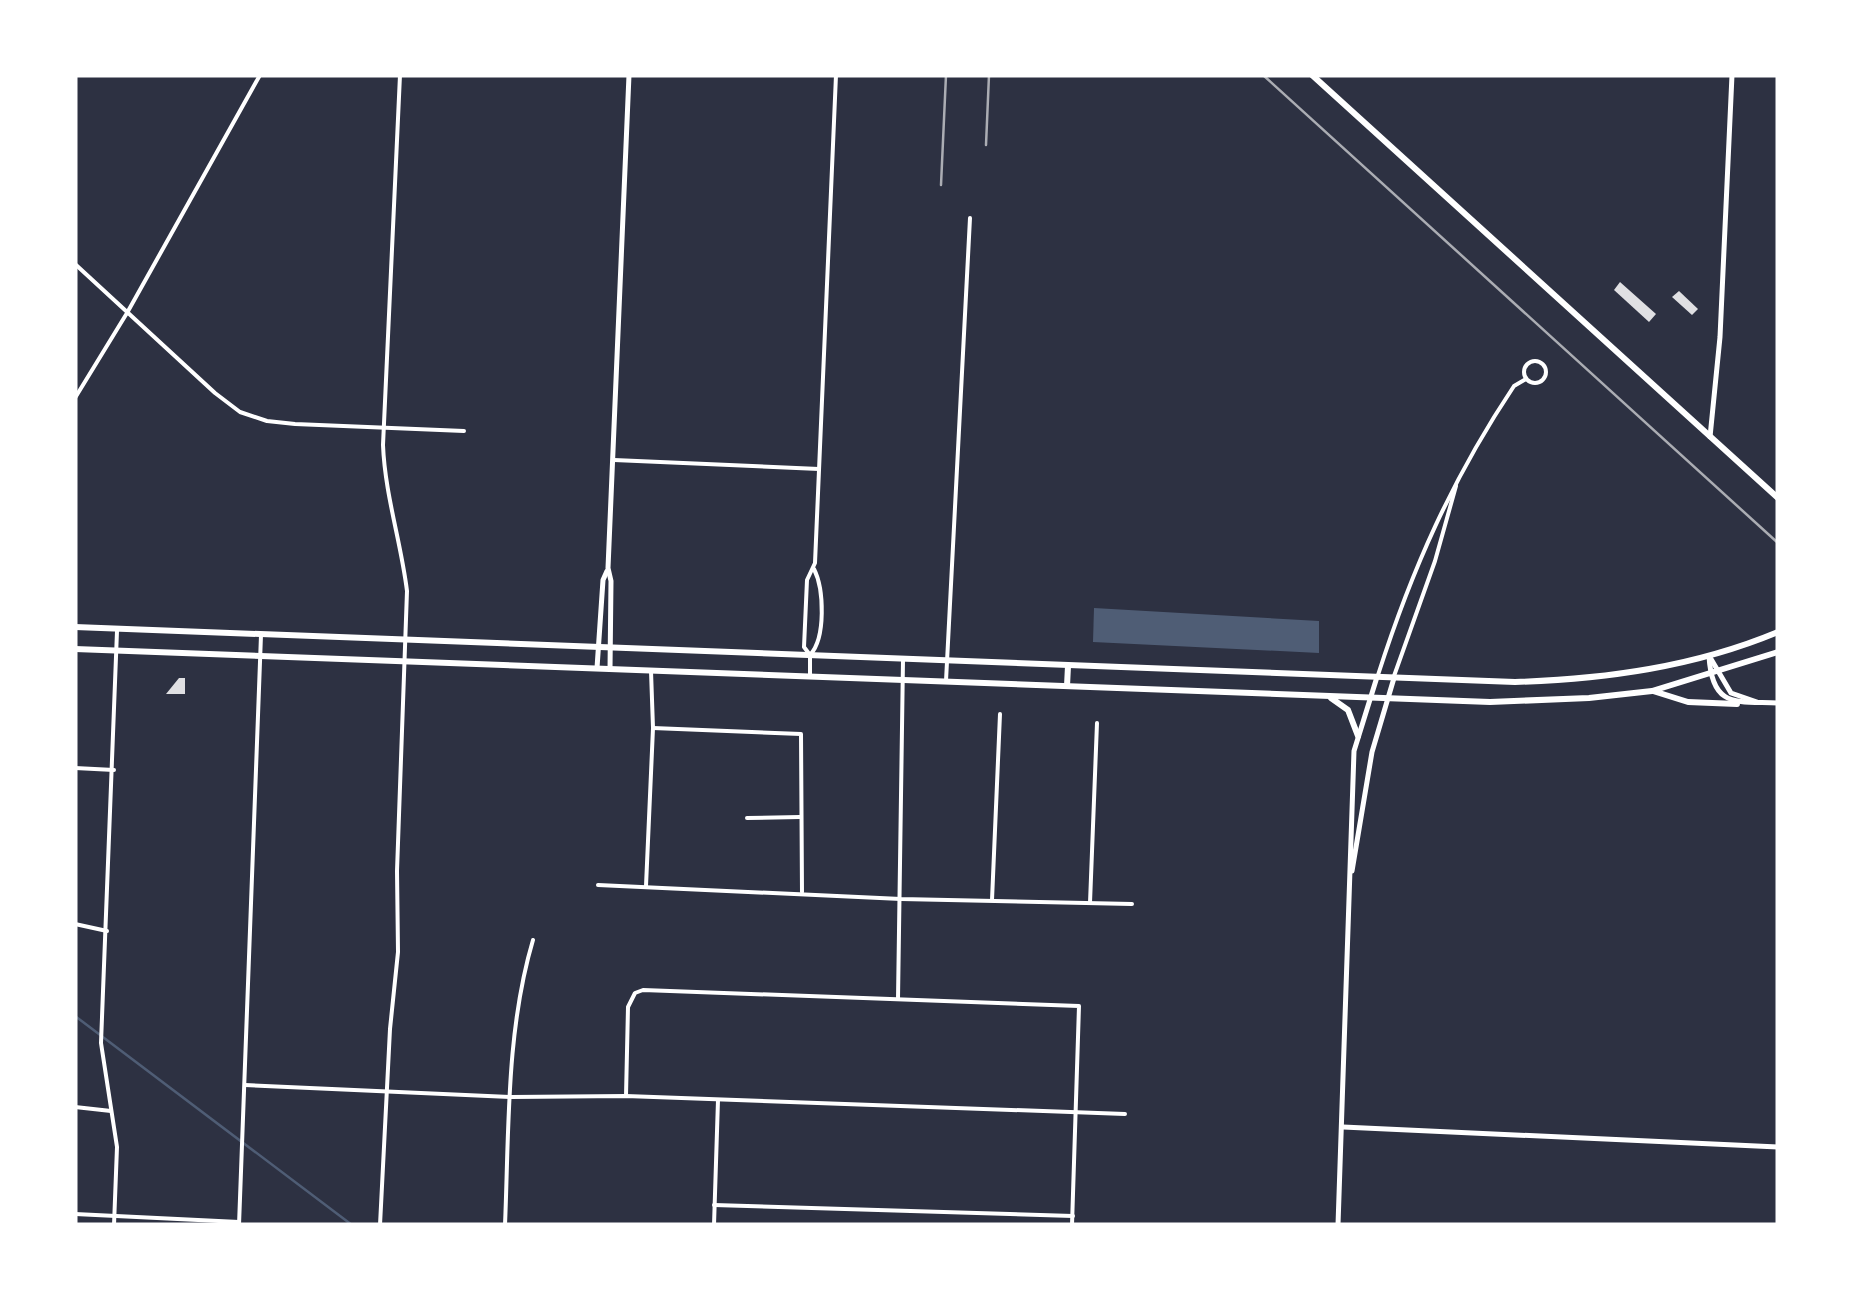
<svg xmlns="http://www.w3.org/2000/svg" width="1853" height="1300" font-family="Rubik,sans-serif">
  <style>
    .water { fill: #4f5d75 }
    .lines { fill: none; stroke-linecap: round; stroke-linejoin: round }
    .stream { stroke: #4f5d75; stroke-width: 2.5 }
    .building { fill: #e0e0e3 }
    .minor { stroke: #fff; stroke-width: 4 }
    .tertiary { stroke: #fff; stroke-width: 5 }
    .secondary { stroke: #fff; stroke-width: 6 }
    .primary { stroke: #fff; stroke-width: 6 }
    .rail { stroke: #abadb3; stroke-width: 2.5 }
  </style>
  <rect width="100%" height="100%" fill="#2d3142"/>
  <path class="water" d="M1094 608 1319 621V653L1093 642Z"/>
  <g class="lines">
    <path class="stream" d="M75 1016 352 1225"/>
  </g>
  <g class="building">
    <path d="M1620 282 1656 314 1649 322 1614 290Z"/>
    <path d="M1679 291 1698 309 1692 315 1672 297Z"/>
    <path d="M179 678H185V694H166Z"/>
  </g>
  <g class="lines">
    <g class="minor">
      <path d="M75 264 215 393 240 412 267 421 295 424 464 431"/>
      <circle cx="1535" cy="372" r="11"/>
      <path d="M75 398 127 313 260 75"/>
      <path d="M614 460 819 469"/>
      <path d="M810 655C826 638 824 589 814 569"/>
      <path d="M810 675V655L804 647 807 580 815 563 836 75"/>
      <path d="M1378 675C1412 569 1452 479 1514 386L1526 379"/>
      <path d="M1394 676 1435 561 1456 486"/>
      <path d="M946 681 970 218"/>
      <path d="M653 728 801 734 802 892"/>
      <path d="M75 768 114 770"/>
      <path d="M747 818 800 817"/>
      <path d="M598 885 901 899 1132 904"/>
      <path d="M646 886 653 728 651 671"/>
      <path d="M992 900 1000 714"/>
      <path d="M1090 903 1097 723"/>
      <path d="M75 924 107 931"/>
      <path d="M898 999 903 660"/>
      <path d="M245 1085 511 1097 626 1096 1125 1114"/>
      <path d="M626 1096 628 1007 635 993 643 990 1079 1006 1072 1225"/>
      <path d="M75 1107 111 1111"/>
      <path d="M714 1205 1073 1216"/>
      <path d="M75 1214 239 1222"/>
      <path d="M114 1225 117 1147 101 1043 117 631"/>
      <path d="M239 1225 261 635"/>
      <path d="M380 1225 390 1029 398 952 397 871 407 591C401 542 385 495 383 445L400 75"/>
      <path d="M505 1225C509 1130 506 1031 533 940"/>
      <path d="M714 1225 718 1100"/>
    </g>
    <g class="tertiary">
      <path d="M1710 437 1720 337 1732 75"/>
      <path d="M1709 656C1712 709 1737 701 1778 703"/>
      <path d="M1711 659 1731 693 1757 702"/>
      <path d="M597 668 603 580 607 571"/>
      <path d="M610 669 611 581 608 568 629 75"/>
      <path d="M1352 871 1372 752 1394 678"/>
      <path d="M1343 1127 1778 1147"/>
      <path d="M1338 1225 1354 751 1377 677"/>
    </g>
    <path class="secondary" d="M1312 75 1778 498"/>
    <g class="primary">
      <path d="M75 627 1515 682C1606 679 1694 667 1778 632"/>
      <path d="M75 649 1490 702 1589 698 1652 691 1778 652"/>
      <path d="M1067 686 1068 666"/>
      <path d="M1653 691 1688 702 1737 704"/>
      <path d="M1331 698 1348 710 1358 736"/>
    </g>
    <g class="rail">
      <path d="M1263 75 1778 543"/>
      <path d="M986 145 989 75"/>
      <path d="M941 185 946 75"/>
    </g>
  </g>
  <rect width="1853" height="1300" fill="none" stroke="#ffffff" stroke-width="155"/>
</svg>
